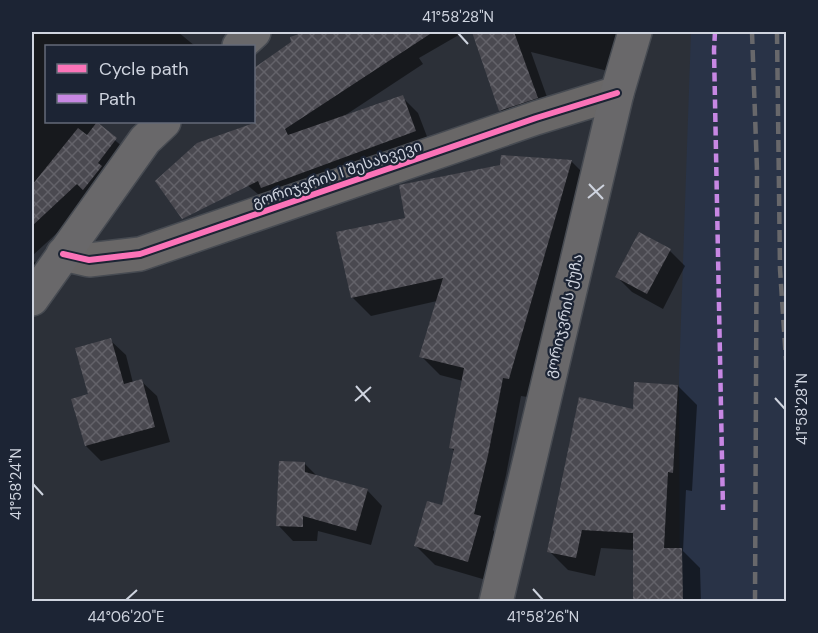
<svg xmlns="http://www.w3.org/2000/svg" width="818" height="633" font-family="'DM Sans','Noto Sans Georgian',sans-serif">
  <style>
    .built { fill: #293347 }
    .shadow { fill: #0007 }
    .building { fill: url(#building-cross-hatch) }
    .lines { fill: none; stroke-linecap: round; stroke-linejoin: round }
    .minor-casing { stroke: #474b52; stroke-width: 36 }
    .major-casing { stroke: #474b52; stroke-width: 36 }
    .minor { stroke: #696767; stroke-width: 33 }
    .major { stroke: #69686a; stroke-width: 33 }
    .rail { stroke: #68686b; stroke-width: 4.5; stroke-dasharray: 12 6; stroke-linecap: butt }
    .quiet { stroke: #c787e3; stroke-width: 4.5; stroke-dasharray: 9 4.5; stroke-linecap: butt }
    .cycleway-casing { stroke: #1c2434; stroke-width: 10 }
    .cycleway { stroke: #fb73b8; stroke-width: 6 }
    .ticks { fill: none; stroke: #cfd4df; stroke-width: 2 }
    .labels { text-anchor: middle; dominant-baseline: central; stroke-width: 4.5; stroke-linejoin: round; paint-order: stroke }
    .street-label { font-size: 15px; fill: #cfd4df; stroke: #1c2434 }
    .neatline { fill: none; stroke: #cfd4df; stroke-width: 2 }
    .ticks-label { font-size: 15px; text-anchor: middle; fill: #cfd4df }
  </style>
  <defs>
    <pattern id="building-cross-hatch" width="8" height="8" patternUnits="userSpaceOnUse" patternTransform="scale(1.5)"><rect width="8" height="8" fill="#4a4950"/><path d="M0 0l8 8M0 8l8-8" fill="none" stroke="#636269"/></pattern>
  </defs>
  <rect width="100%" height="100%" fill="#2c3038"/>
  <path class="built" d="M691 32H786V601H680L679 377Z"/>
  <g class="shadow">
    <path d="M32 32H178L195 46H46V122H94L132 155 94 199 32 256Z"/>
    <path d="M310 32H464L419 58 423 64 344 116 402 97 418 113 431 147 266 201 216 158 252 125 250 122H254V70L293 43 291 38Z"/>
    <path d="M473 32H622L612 72 531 52 553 114 517 126 501 110Z"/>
    <path d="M571 161 590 180 528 397 521 396 506 475 493 530 499 536 486 580 435 565 416 546 443 507 455 452 451 448 463 381 440 375 421 356 437 301 371 316 352 297 406 219Z"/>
    <path d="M670 251 685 266 663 309 632 292 617 277Z"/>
    <path d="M32 259 44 272 32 288Z"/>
    <path d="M110 340 126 355 133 383 141 381 157 396 170 442 101 461 86 446 89 395Z"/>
    <path d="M678 386 697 405 692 491 686 490 683 551 700 568 701 602H635L634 550 601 548 595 576 568 570 549 551 634 410Z"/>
    <path d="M305 464 319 478 367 490 382 506 371 545 318 531 317 541H293L278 525Z"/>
  </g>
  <g class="building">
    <path d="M305 32H433L285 129 288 135 403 95 416 131 261 188 258 181 182 219 155 181 197 143 254 123V68L291 42 290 37Z"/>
    <path d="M472 32H514L538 98 499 111Z"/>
    <path d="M97 122 117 138 98 163 102 166 83 190 77 184 32 226V185L78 128 87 135Z"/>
    <path d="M501 155 572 160 509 379 503 378 488 455 474 514 481 516 468 562 414 546 427 501 442 505 454 449 449 448 464 368 419 357 443 278 351 298 336 232 405 218 399 185 500 165Z"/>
    <path d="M639 232 671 249 647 294 615 277Z"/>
    <path d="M111 338 124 384 142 379 155 427 85 446 71 399 88 394 75 348Z"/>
    <path d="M634 382 678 385 673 473 668 472 664 548H682L683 602H633V533L582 530 576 558 547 552 579 397 633 409Z"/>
    <path d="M279 461 305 462V472L368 489 356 531 303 516V527L276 526Z"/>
  </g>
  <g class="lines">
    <g class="minor-casing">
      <path id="minor" d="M63 254 89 260 140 254 536 118 617 93"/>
    </g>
    <g class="major-casing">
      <g id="major">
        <path d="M239 46 254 32"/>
        <path d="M32 299 145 140 164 122"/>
        <path d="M496 602 617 93 635 32"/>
      </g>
    </g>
    <use href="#minor" class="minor"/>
    <use href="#major" class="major"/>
    <g class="rail">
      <path d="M752 32 757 170 755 602"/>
      <path d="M777 32 780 269 786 360"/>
    </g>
    <path class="quiet" d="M715 32 714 50 723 510"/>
    <g class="cycleway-casing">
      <path id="cycleway" d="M63 254 89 260 140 254 536 118 617 93"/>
    </g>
    <use href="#cycleway" class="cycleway"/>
  </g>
  <path class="ticks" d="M458 33 468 44M589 184 603 199M588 198 604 185M356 386 370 402M775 398 785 409M355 401 371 387M33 484 43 495M533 589 543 600M126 600 137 590"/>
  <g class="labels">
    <g class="street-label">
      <text transform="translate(337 174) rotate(-19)">გორიჯვრის I შესახვევი</text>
      <text transform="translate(564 316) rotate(-77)">გორიჯვრის ქუჩა</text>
    </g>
  </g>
  <rect width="818" height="633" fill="none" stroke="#1c2434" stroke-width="66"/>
  <rect x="45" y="45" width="210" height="78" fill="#1c2434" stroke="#646a78" stroke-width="1.5"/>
  <rect x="57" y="64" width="30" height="9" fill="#fb73b8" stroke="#646a78" stroke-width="1.5"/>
  <text x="99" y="75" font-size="18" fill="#cfd4df">Cycle path</text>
  <rect x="57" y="94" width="30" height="9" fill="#c787e3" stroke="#646a78" stroke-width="1.5"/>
  <text x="99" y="105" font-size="18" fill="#cfd4df">Path</text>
  <rect x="33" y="33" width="752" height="567" class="neatline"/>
  <g class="ticks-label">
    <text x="458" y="22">41°58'28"N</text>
    <text transform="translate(802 409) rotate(-90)" y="5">41°58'28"N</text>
    <text transform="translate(16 484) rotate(-90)" y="5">41°58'24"N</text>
    <text x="126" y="622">44°06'20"E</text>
    <text x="543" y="622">41°58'26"N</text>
  </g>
</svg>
